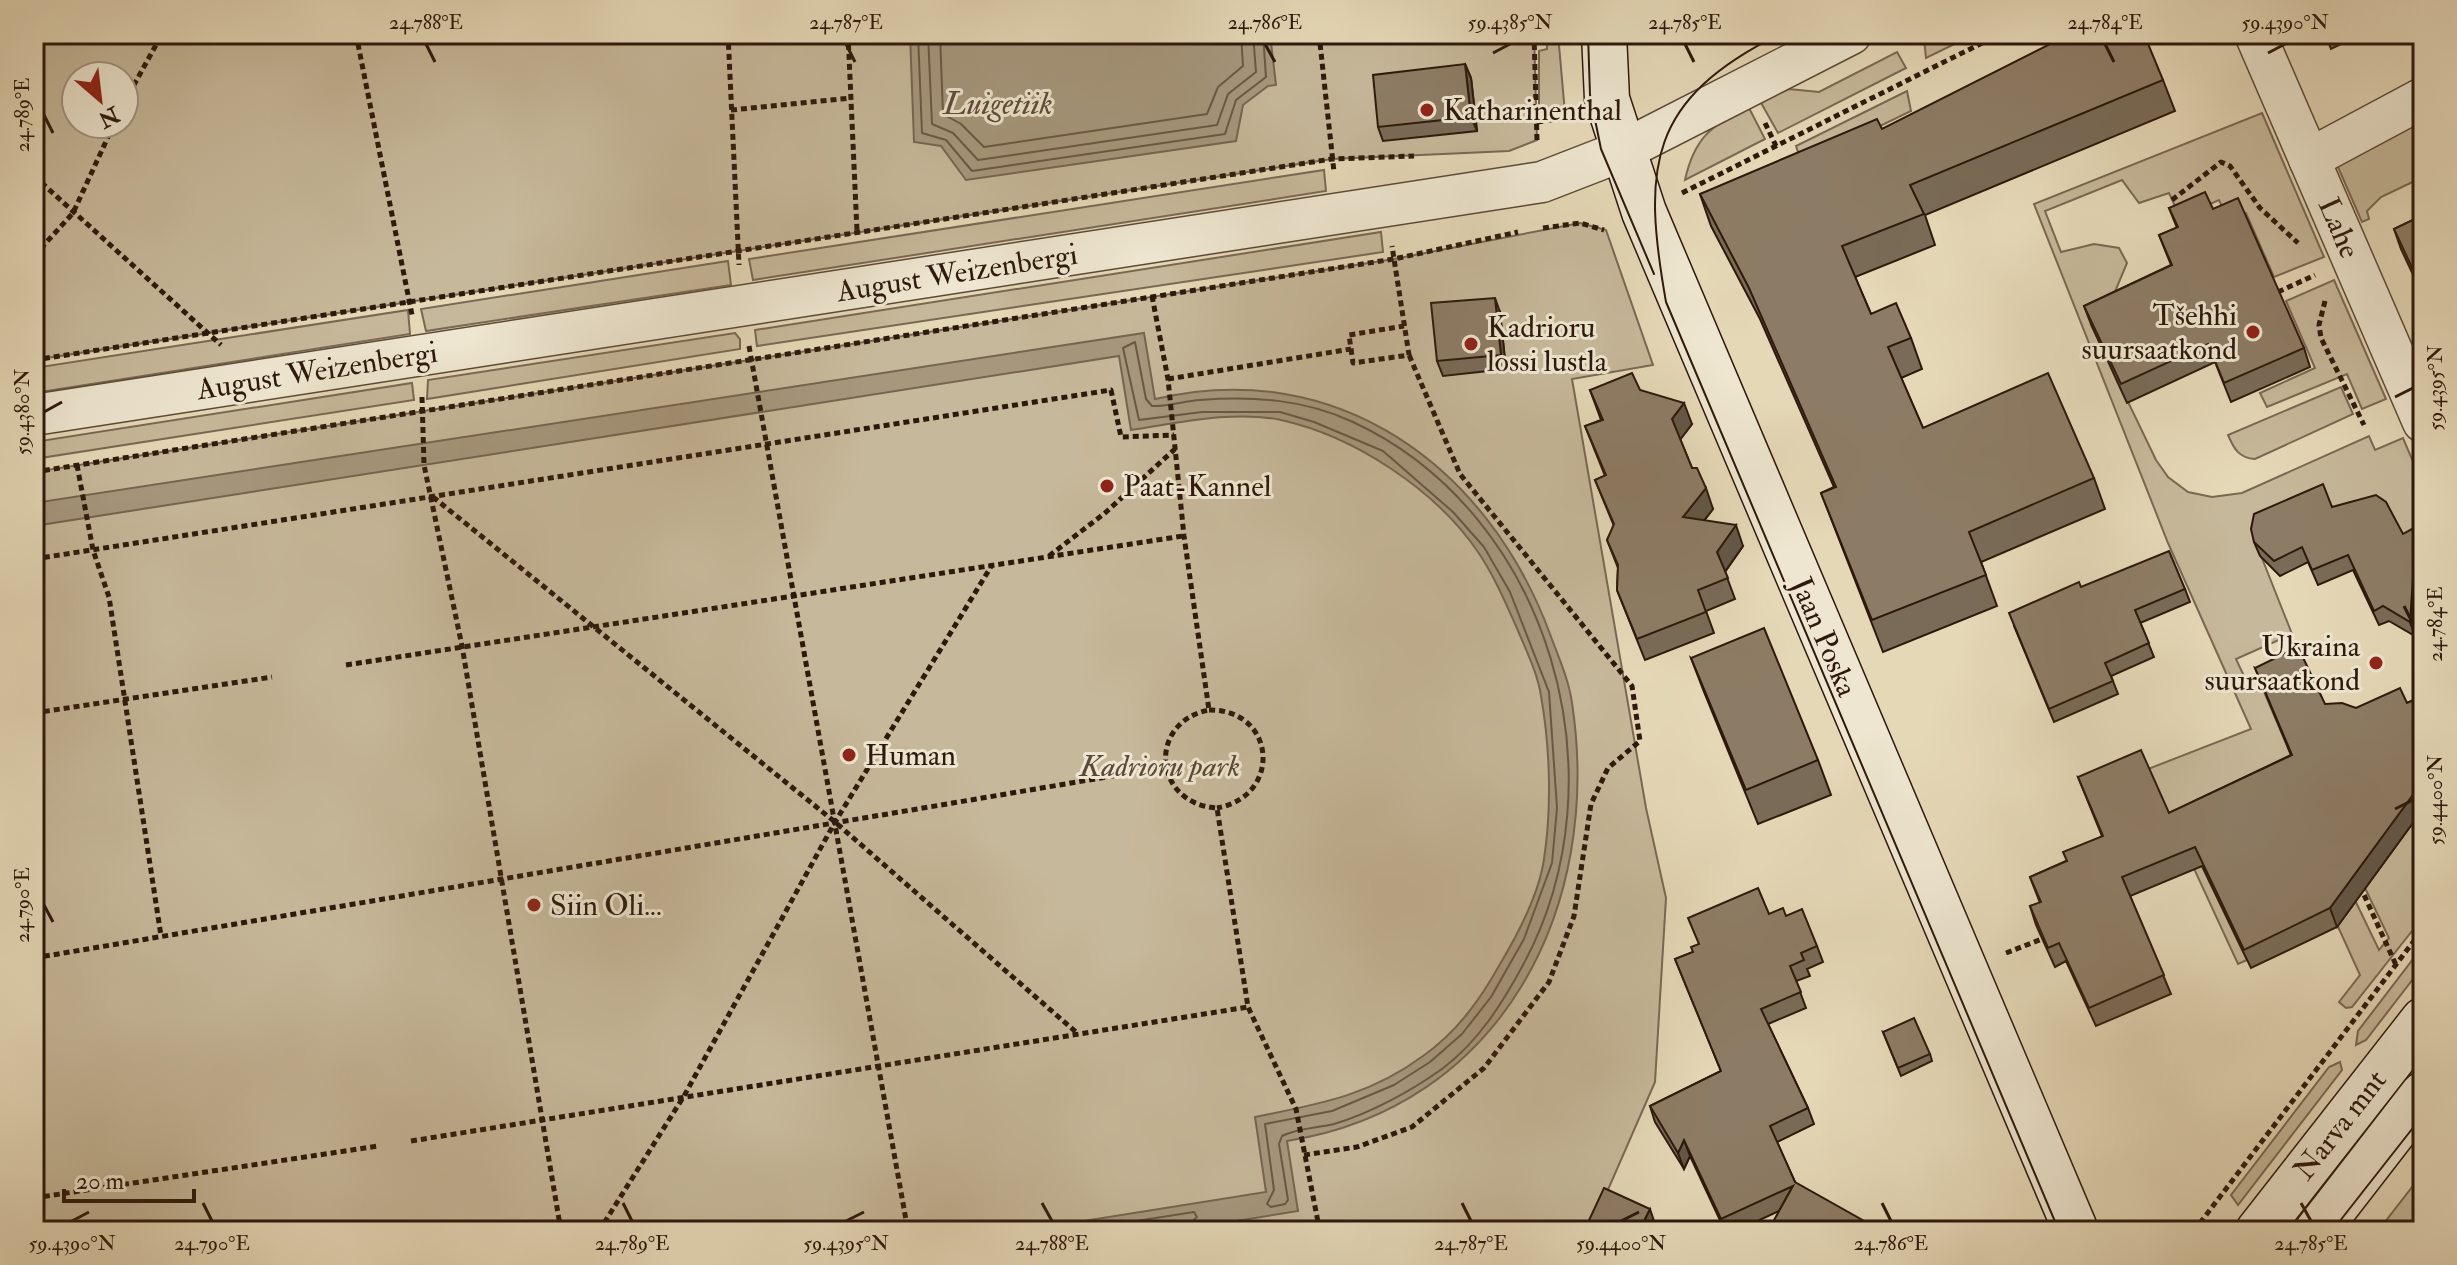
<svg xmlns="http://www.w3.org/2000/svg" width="2457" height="1265" font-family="'IM FELL Double Pica',serif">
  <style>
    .green { fill: #c6b89a; stroke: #7a6853; stroke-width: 2; fill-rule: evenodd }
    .water { fill: #a6977d; stroke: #766550; stroke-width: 2 }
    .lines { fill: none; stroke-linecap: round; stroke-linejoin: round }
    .shore { stroke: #6a5844; stroke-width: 2 }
    .street-casing { stroke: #5b4937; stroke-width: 43 }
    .secondary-casing { stroke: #2d190c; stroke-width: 47 }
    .path { stroke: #2d190c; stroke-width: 5; stroke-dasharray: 6 4; stroke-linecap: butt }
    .street { stroke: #eee6d0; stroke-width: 40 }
    .secondary { stroke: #eee6d0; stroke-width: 44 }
    .tram { stroke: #2d190c; stroke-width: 2 }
    .wall { fill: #796b57; stroke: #2d190c; stroke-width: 2 }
    .shaded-wall { fill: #635747; stroke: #2d190c; stroke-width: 2 }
    .building { fill: #8d7c65; stroke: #2d190c; stroke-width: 2 }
    .ticks { fill: none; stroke: #2d190c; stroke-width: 3 }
    .poi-dot { fill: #8f2418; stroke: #eee6d0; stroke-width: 3 }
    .labels { text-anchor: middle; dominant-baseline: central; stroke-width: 6; stroke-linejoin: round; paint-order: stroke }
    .poi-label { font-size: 30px; fill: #2d190c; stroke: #eee6d0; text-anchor: start }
    .street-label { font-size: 30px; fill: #2d190c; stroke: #eee6d0 }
    .park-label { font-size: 30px; font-style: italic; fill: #5b4937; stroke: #eee6d0 }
    .water-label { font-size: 32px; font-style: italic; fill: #5d4b39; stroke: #eee6d0 }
    .neatline { fill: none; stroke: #2d190c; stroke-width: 3 }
    .ticks-label { font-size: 20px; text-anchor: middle; fill: #2d190c }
  </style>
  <rect width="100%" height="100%" fill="#e5d8b7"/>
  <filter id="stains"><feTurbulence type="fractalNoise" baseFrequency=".0025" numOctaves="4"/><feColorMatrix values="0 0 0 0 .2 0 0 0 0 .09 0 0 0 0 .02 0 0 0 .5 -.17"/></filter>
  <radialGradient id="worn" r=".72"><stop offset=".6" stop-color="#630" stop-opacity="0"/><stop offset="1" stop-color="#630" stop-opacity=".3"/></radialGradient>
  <g class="green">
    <path d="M34 34H1534L1537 140 1509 151 1332 159 34 360ZM76 76H124V124H76Z"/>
    <path d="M1547 34H1558L1565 113 1539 116V51L1547 49Z"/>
    <path d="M1934 34H1975L1926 58 1924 39Z"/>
    <path d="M1897 52 1906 68 1778 133 1760 101 1789 89 1819 92Z"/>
    <path d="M1907 91 1911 111 1802 164 1796 146Z"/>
    <path d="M1748 106 1765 139 1685 180C1694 138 1712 125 1748 106Z"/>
    <path d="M2423 112V177L2381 197 2367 211 2369 219 2362 222 2334 158Z"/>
    <path d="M2262 113 2324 257 2274 277 2246 213 2228 220 2219 200 2180 217 2169 193 2139 203 2122 180 2045 211 2061 252 2094 244 2119 248 2127 263 2104 318 2091 325 2156 460 2168 477 2188 492 2212 497 2242 493 2369 436 2375 450 2403 438 2423 485V556L2256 543 2292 634 2236 659 2251 691 2262 687 2337 863 2379 950 2389 938 2365 888 2423 809V917L2352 1007 2346 1008 2339 1002 2360 975 2335 920 2184 828 2247 960 2238 964 2148 769 2251 729 2168 543 2034 204Z"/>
    <path d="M1324 170 1326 191 753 280 749 259Z"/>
    <path d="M1580 223 1606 230 1653 365 1572 379 1646 808 1666 898 1655 1082 1590 1231H34V472L1394 259Z"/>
    <path d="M1381 232 1383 252 757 346 755 330Z"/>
    <path d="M728 261 731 285 426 331 421 309Z"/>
    <path d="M2334 280 2386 399 2362 409 2347 374 2267 407 2260 393 2315 368 2286 301Z"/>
    <path d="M408 310 410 334 34 393V368Z"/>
    <path d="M735 333 740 339V349L427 399 428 380Z"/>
    <path d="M412 383 414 400 34 459V442Z"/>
    <path d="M2341 387 2353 414 2255 459C2239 458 2234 449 2228 435Z"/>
    <path d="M2423 946V966L2366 1040 2356 1045 2358 1031Z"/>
    <path d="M2340 1062 2342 1070 2238 1205 2231 1195 2329 1067Z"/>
    <path d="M2423 1173V1231H2378Z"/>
  </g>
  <g class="water">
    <path d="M910 34H1270L1276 85 1268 86 1243 105 1236 141 966 180 941 146 914 142Z"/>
    <path d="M1144 333 1155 399C1337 356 1488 466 1550 634 1558 656 1569 680 1572 703 1603 907 1502 1107 1287 1141L1298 1211 1174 1231H1021L1266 1192 1255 1117C1319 1104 1369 1096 1423 1056 1457 1032 1480 1000 1500 964 1518 934 1539 894 1544 859 1552 807 1550 747 1541 696 1538 675 1527 652 1519 633 1507 606 1495 577 1478 552 1436 490 1354 436 1281 420 1234 410 1178 423 1131 430L1119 356 34 526V503Z"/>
  </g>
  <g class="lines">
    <g class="shore">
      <path d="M918 34 922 133 946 140 972 171 1225 134 1236 100 1266 77 1263 34"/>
      <path d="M928 34 932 124 953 133 978 160 1217 125 1228 94 1256 72 1253 34"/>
      <path d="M940 34 943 114 961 124 984 147 1207 114 1218 87 1243 66 1241 34"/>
      <path d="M1135 342 1146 399 1152 406C1167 407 1184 401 1200 400 1253 396 1304 399 1353 422 1551 514 1625 778 1523 965 1502 1004 1478 1042 1442 1069 1411 1091 1371 1113 1334 1124 1318 1128 1297 1128 1282 1136L1279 1144 1288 1200 1285 1204 1271 1207 1267 1204 1274 1190 1265 1124 1332 1111 1394 1085 1430 1062 1462 1034 1491 997 1524 939 1552 863 1557 808 1549 692 1510 592 1484 547 1453 512 1383 451 1314 422 1280 412H1202L1139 420 1123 348Z"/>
      <path d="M1072 1231 1194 1212 1197 1217 1189 1224 1188 1231"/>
    </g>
    <g class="street-casing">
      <g id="street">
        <path d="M2255 34 2423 422"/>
        <path d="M2309 159 2423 98"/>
        <path d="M34 415 1542 182 1622 151 1851 34"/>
      </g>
    </g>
    <g class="secondary-casing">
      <g id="secondary">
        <path d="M1604 34 1607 99 1644 212 2076 1231"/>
        <path d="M2258 1231 2423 1020"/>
        <path d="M2317 1231 2423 1094"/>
      </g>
    </g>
    <g class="path">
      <path d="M356 34 412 315"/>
      <path d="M728 34 739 265"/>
      <path d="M848 34 857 231"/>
      <path d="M1319 34 1334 172"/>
      <path d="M1534 34 1537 140"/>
      <path d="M124 103 162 34"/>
      <path d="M731 110 851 98"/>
      <path d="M1537 122 1566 118"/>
      <path d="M1765 123 1776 146"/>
      <path d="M34 176 221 345"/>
      <path d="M1682 193 2000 34"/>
      <path d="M2172 200 2221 162 2230 166 2260 208 2298 243"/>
      <path d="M1543 228 1580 223 1604 230"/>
      <path d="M34 256 73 213 114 124"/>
      <path d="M2278 292 2315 275"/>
      <path d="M1152 296 1168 379 1184 536 1209 710C1147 722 1153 804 1217 808L1248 1007 1296 1109 1319 1227"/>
      <path d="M2325 301 2319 325 2321 338 2364 425"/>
      <path d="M749 346 908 1231"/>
      <path d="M1351 349 1353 363 1409 355 1392 246"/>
      <path d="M34 360 1332 159 1414 156"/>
      <path d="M1168 379 1351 349 1349 335 1404 326"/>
      <path d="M422 397 424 465 462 646 561 1231"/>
      <path d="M77 465 93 550 109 597 161 936"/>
      <path d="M34 472 1394 259 1518 232"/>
      <path d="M433 497 835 822 1077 1033"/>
      <path d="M1049 556 1105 513 1175 449"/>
      <path d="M34 559 1111 390 1121 437 1174 435"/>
      <path d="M346 665 1183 536"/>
      <path d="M1209 710C1276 709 1283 796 1217 808"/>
      <path d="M34 713 272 677"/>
      <path d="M2360 886 2396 965"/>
      <path d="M2006 953 2042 939"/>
      <path d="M34 958 1166 767"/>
      <path d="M411 1141 1248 1007"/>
      <path d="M1304 1155 1357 1147 1412 1127 1484 1068 1549 982 1574 916 1591 804 1608 768 1640 741 1632 686 1460 474 1409 355"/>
      <path d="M34 1198 378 1146"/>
      <path d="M599 1231 684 1096 835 822 992 565"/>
      <path d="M1292 1231 1319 1227 1330 1231"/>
      <path d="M2194 1231 2423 929"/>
    </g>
    <use href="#street" class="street"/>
    <use href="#secondary" class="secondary"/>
    <g class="tram">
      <path d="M1588 34 1590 95 1601 149 1654 274"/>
      <path d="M1780 34C1648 100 1642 166 1666 302L2059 1231"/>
      <path d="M2332 1231 2423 1115"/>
    </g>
  </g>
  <g class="wall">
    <path d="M2325 34H2362L2331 49Z"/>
    <path d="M1465 64 1471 78 1477 131 1383 141 1378 127Z"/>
    <path d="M2163 80 2175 111 1925 215 1935 245 1855 277 1871 314 1911 338 1922 369 1901 378 1923 428 2094 478 2105 509 1981 562 1997 606 1883 652 1821 493 1834 487 1760 319 1711 226 1700 194 1882 129Z"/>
    <path d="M2169 208 2213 209 2304 348 2310 367 2231 402 2215 362 2127 403 2091 324 2084 306 2171 265 2159 235 2177 228Z"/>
    <path d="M2423 215V296L2401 249 2394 229Z"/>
    <path d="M1500 312 1506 369 1443 376 1437 361Z"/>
    <path d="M1590 390H1640L1692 424 1680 439 1692 468 1713 509 1704 521 1743 546 1725 572 1735 599 1706 611 1714 633 1645 660 1617 590 1618 568 1607 540 1614 526 1595 480 1605 476 1585 426 1601 420Z"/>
    <path d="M2332 507 2403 534 2423 553V591L2418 593 2415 636 2389 621 2379 625 2353 570 2318 585 2308 562 2280 576 2260 556 2254 542Z"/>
    <path d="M2081 587 2185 589 2190 602 2140 623 2154 657 2111 676 2118 694 2054 722 2014 626Z"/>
    <path d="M1691 658 1818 760 1831 795 1758 824 1704 692Z"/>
    <path d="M2255 668 2325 704 2356 708 2407 703 2423 696V809L2337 927 2251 968 2202 866 2130 896 2171 994 2096 1026 2066 961 2055 967 2036 925 2030 906 2040 903 2030 877 2066 861 2102 836 2078 777 2169 813 2291 755Z"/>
    <path d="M1769 914 1786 916 1817 946 1823 962 1807 969 1810 976 1796 981 1806 1008 1768 1024 1808 1108 1814 1124 1777 1142 1795 1182 1779 1211 1736 1231H1725L1690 1156 1684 1169 1655 1122 1650 1106 1721 1071 1675 959 1693 952Z"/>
    <path d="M1883 1032 1930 1054 1932 1061 1901 1076Z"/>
  </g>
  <g class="shaded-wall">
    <path d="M1465 64 1471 78 1477 131 1471 117Z"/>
    <path d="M1495 298 1500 312 1506 369 1501 355Z"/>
    <path d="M1684 403 1692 424 1680 440 1672 419Z"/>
    <path d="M1706 488 1713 509 1690 538 1683 517Z"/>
    <path d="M1736 525 1743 546 1724 573 1717 552Z"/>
    <path d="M2413 578 2418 593 2415 636 2410 622Z"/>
    <path d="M2423 781V809L2337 927 2330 908Z"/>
    <path d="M1684 1140 1690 1156 1684 1169 1678 1153Z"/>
    <path d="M1650 1209 1656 1227 1655 1231H1639Z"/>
  </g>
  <g class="building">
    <path d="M2070 34H2144L2163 80 1910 185 1924 214 1842 246 1871 314 1896 303 1911 338 1888 347 1923 428 2048 373 2094 478 1969 532 1986 575 1872 620 1821 493 1836 487 1749 288 1700 194 1877 119 1882 129Z"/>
    <path d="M1465 64 1471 117 1378 127 1373 75Z"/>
    <path d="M2205 192 2213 209 2238 198 2304 348 2224 383 2208 344 2121 384 2084 306 2172 265 2159 235 2178 227 2169 208Z"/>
    <path d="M2423 215V291L2394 229Z"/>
    <path d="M1495 298 1501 355 1437 361 1431 303Z"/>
    <path d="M1632 373 1640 390 1684 403 1672 419 1692 468H1697L1706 488 1683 517 1736 525 1717 552 1728 578 1698 590 1706 612 1637 639 1617 590 1618 565 1607 540 1614 524 1595 480 1606 475 1585 426 1603 420 1590 390Z"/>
    <path d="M2323 484 2332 507 2376 495 2386 502 2403 534 2412 529 2423 553V573L2413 578 2410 622 2383 606 2374 611 2348 555 2312 570 2302 547 2274 561 2254 542 2251 529 2254 514Z"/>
    <path d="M2169 551 2185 589 2135 610 2149 643 2105 663 2113 681 2049 709 2009 613 2079 582 2081 587Z"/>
    <path d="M1764 628 1818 760 1746 790 1691 658Z"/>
    <path d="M2298 647 2325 704 2342 703 2356 708 2400 688 2407 703 2423 696V781L2330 908 2244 950 2195 847 2122 877 2164 975 2089 1008 2059 943 2048 948 2030 906 2041 902 2030 877 2067 861 2063 852 2103 836 2078 777 2141 750 2169 813 2292 755 2255 668Z"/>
    <path d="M1758 888 1769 914 1783 908 1786 916 1802 909 1817 946 1801 953 1804 960 1790 966 1801 992 1761 1009 1808 1108 1770 1126 1795 1182 1882 1231H1768L1793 1186 1721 1219 1684 1140 1678 1153 1650 1106 1721 1071 1675 959 1693 952 1691 947 1699 944 1688 918Z"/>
    <path d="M1914 1018 1930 1054 1898 1068 1883 1032Z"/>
    <path d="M1604 1188 1650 1209 1639 1231H1584Z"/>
  </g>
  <path class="ticks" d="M426 44 435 62M846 44 855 62M1265 44 1275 62M1685 44 1694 62M2105 44 2114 62M1493 53 1510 44M2268 53 2285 44M44 115 53 133M2395 397 2413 388M44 412 62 402M2404 606 2413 624M2395 809 2413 800M44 905 53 922M203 1203 212 1221M623 1203 632 1221M1042 1203 1052 1221M1462 1203 1471 1221M1882 1203 1891 1221M2301 1203 2311 1221M72 1221 89 1212M846 1221 864 1212M1621 1221 1639 1212"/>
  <g class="poi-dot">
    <circle cx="1427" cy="110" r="8"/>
    <circle cx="2253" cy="332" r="8"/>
    <circle cx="1471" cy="344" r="8"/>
    <circle cx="1107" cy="486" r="8"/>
    <circle cx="2376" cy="663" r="8"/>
    <circle cx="849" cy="755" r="8"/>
    <circle cx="534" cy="905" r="8"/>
  </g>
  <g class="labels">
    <g class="poi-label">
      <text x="1443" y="110">Katharinenthal</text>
      <text x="2237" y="315" text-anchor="end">Tšehhi<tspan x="2237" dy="34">suursaatkond</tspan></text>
      <text x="1487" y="327">Kadrioru<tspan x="1487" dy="34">lossi lustla</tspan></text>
      <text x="1123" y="486">Paat-Kannel</text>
      <text x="2360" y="646" text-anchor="end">Ukraina<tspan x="2360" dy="34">suursaatkond</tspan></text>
      <text x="865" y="755">Human</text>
      <text x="550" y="905">Siin Oli...</text>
    </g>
    <g class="street-label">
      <text transform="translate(2339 228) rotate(67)">Lahe</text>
      <text transform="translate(957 273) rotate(-9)">August Weizenbergi</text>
      <text transform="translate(317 371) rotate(-9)">August Weizenbergi</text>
      <text transform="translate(1824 637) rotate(67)">Jaan Poska</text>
      <text transform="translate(2340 1125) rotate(-52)">Narva mnt</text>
    </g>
    <g class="park-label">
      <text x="1160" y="766">Kadrioru park</text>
    </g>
    <g class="water-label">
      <text x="998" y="104">Luigetiik</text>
    </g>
  </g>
  <rect width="2457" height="1265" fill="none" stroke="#e5d8b7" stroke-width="88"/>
  <g transform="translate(100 100) rotate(152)"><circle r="38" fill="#eee6d0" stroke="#a19482" stroke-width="2"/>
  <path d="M0-6L14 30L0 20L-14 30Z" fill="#8f2418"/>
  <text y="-12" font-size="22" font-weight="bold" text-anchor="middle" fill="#2d190c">N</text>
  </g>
  <path d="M64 1189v12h130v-12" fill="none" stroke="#2d190c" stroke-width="4"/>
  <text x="76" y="1189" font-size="24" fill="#2d190c" stroke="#eee6d0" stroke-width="6" paint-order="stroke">20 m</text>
  <rect x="44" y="44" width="2369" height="1177" class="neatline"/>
  <g class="ticks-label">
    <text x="426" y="29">24.788°E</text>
    <text x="846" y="29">24.787°E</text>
    <text x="1265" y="29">24.786°E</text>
    <text x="1510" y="29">59.4385°N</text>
    <text x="1685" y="29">24.785°E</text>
    <text x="2105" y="29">24.784°E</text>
    <text x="2285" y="29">59.4390°N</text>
    <text transform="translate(22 115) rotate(-90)" y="7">24.789°E</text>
    <text transform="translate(2435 388) rotate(-90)" y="7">59.4395°N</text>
    <text transform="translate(22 412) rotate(-90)" y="7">59.4380°N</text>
    <text transform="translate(2435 624) rotate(-90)" y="7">24.784°E</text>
    <text transform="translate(2435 800) rotate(-90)" y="7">59.4400°N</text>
    <text transform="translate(22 905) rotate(-90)" y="7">24.790°E</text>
    <text x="72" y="1250">59.4390°N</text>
    <text x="212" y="1250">24.790°E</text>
    <text x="632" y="1250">24.789°E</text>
    <text x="846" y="1250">59.4395°N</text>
    <text x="1052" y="1250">24.788°E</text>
    <text x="1471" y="1250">24.787°E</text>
    <text x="1621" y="1250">59.4400°N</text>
    <text x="1891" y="1250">24.786°E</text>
    <text x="2311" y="1250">24.785°E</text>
  </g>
  <rect width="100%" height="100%" filter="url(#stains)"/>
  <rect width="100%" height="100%" fill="url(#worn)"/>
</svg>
